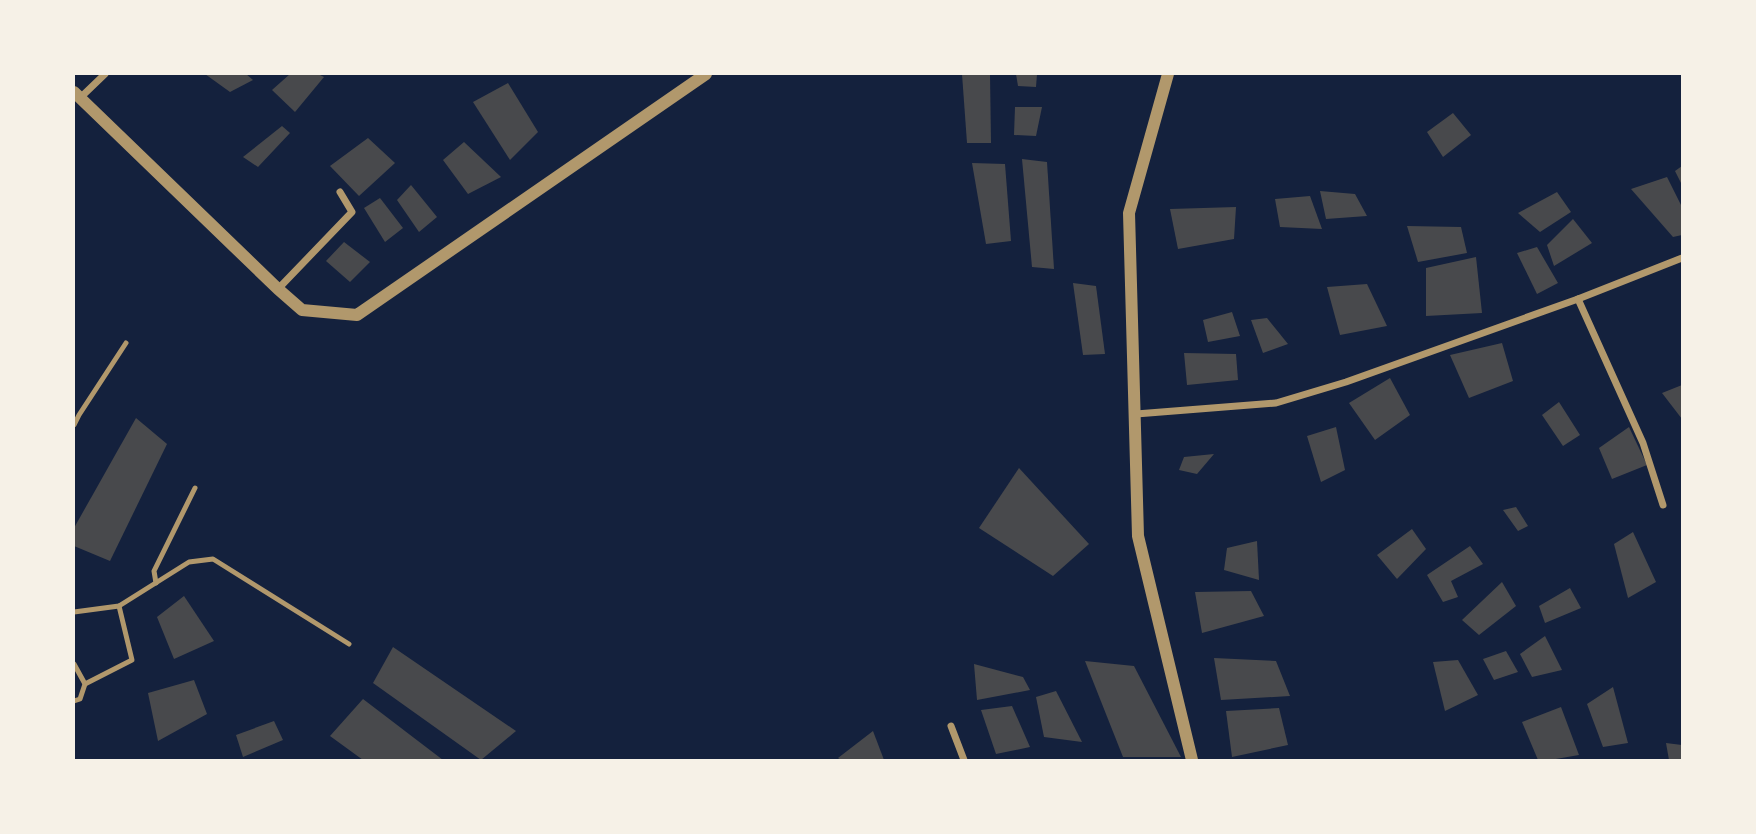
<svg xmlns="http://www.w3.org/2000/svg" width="1756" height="834" font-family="Inter,sans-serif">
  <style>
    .building { fill: #48494c }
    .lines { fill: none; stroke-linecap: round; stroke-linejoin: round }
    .service { stroke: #b1986c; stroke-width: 5 }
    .minor { stroke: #b1986c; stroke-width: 7 }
    .tertiary { stroke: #b1986c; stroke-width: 12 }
  </style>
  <rect width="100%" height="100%" fill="#14213d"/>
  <g class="building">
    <path d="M205 74H246L253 80 230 92Z"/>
    <path d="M290 74H318L324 77 295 112 272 90Z"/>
    <path d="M962 74H990L991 143H967Z"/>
    <path d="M1016 74H1037L1036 87 1018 86Z"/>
    <path d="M508 83 538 132 510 160 473 102Z"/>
    <path d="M1015 107H1042L1036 136 1014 135Z"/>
    <path d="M1453 113 1471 135 1443 157 1427 132Z"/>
    <path d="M282 126 290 133 258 167 243 157Z"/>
    <path d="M368 138 395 163 359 196 330 166Z"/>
    <path d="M464 142 501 177 468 194 443 160Z"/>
    <path d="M1022 159 1047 162 1054 269 1032 267Z"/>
    <path d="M972 163 1005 164 1011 241 986 244Z"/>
    <path d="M1682 166V185L1675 171Z"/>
    <path d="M1667 177 1682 207V235L1673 237 1631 189Z"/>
    <path d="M411 185 437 217 419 232 397 200Z"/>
    <path d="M1320 191 1355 194 1367 216 1326 219Z"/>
    <path d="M1557 192 1571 212 1540 232 1518 213Z"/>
    <path d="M1310 196 1322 229 1280 227 1275 199Z"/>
    <path d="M380 198 403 228 385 242 364 208Z"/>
    <path d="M1236 207 1234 239 1178 249 1170 209Z"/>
    <path d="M1573 219 1592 243 1554 266 1547 245Z"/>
    <path d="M1407 226 1461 227 1467 253 1418 262Z"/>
    <path d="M344 242 370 262 350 282 326 261Z"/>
    <path d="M1537 247 1558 283 1537 294 1517 253Z"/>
    <path d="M1476 257 1482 313 1426 316V268Z"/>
    <path d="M1073 283 1096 286 1105 354 1083 355Z"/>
    <path d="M1367 284 1387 326 1340 335 1327 287Z"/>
    <path d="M1232 312 1240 336 1208 342 1203 320Z"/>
    <path d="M1267 318 1288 344 1263 353 1251 320Z"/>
    <path d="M1502 343 1513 381 1469 398 1450 355Z"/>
    <path d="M1184 353 1236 354 1238 380 1187 385Z"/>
    <path d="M1390 378 1410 415 1375 440 1349 403Z"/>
    <path d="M1682 385V419L1662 393Z"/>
    <path d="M1559 402 1580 435 1563 446 1542 415Z"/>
    <path d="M136 418 167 444 110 561 74 546V528Z"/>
    <path d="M1336 427 1345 470 1321 482 1307 436Z"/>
    <path d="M1629 427 1647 465 1612 479 1599 448Z"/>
    <path d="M1214 454 1197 474 1179 470 1184 457Z"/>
    <path d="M1019 468 1089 544 1053 576 979 528Z"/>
    <path d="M1516 507 1528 526 1518 531 1503 510Z"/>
    <path d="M1412 529 1426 549 1397 579 1377 555Z"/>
    <path d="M1633 532 1656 582 1628 598 1614 544Z"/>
    <path d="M1257 541 1259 580 1224 570 1227 548Z"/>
    <path d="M1470 546 1483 564 1451 581 1458 597 1443 602 1427 575Z"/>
    <path d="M1502 582 1516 606 1479 635 1462 620Z"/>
    <path d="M1570 588 1581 608 1545 623 1539 606Z"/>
    <path d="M1251 591 1264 616 1202 633 1195 592Z"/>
    <path d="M184 596 214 641 174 659 157 617Z"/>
    <path d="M1545 636 1562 670 1532 677 1520 654Z"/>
    <path d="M393 647 516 731 481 760 373 683Z"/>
    <path d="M1506 651 1518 672 1494 680 1483 659Z"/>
    <path d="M1214 658 1276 661 1290 696 1221 700Z"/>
    <path d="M1458 660 1478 695 1445 711 1433 662Z"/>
    <path d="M1085 661 1134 666 1181 757H1123Z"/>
    <path d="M974 664 1023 677 1030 690 977 700Z"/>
    <path d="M194 680 207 714 158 741 148 693Z"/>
    <path d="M1613 687 1628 743 1603 747 1587 704Z"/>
    <path d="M1056 691 1082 742 1044 737 1036 697Z"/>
    <path d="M363 699 443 760H363L330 736Z"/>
    <path d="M1012 706 1030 747 996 754 981 710Z"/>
    <path d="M1561 707 1579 755 1550 760H1538L1522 722Z"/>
    <path d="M1279 708 1288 745 1232 757 1226 711Z"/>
    <path d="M274 721 283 740 243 757 236 735Z"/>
    <path d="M873 731 884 760H841L838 758Z"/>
    <path d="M1666 743 1682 745V760H1669Z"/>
  </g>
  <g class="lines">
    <g class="service">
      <path d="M74 425 79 415 126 343"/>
      <path d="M156 583 154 571 195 488"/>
      <path d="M74 612 119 606 189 562 213 559 349 644"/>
      <path d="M74 664 85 684 80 699 74 701"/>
      <path d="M85 684 132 660 119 606"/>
    </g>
    <g class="minor">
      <path d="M80 98 105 74"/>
      <path d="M278 289 352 212 340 192"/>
      <path d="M1578 299 1643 443 1663 505"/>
      <path d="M1136 414 1276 403 1346 382 1578 299 1682 258"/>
      <path d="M951 726 964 760"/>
    </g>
    <g class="tertiary">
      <path d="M1168 74 1129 213 1138 536 1192 760"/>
      <path d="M74 92 278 289 302 310 357 315 706 74"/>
    </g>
  </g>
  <rect width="1756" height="834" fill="none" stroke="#f6f1e7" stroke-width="150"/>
</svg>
